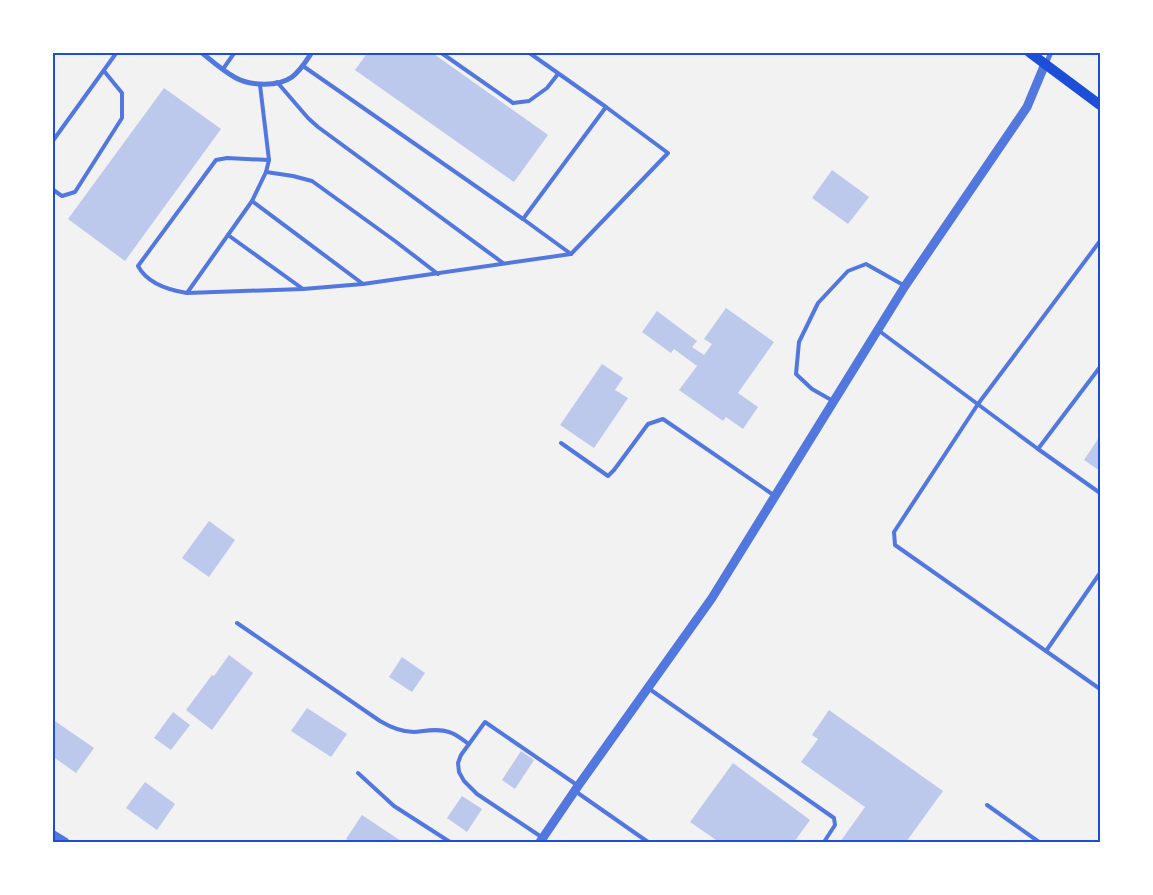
<svg xmlns="http://www.w3.org/2000/svg" width="1153" height="895" font-family="'Playfair Display',serif">
  <style>
    .building { fill: #bdc9ec }
    .lines { fill: none; stroke-linecap: round; stroke-linejoin: round }
    .service { stroke: #5277de; stroke-width: 4 }
    .minor { stroke: #5277de; stroke-width: 5 }
    .tertiary { stroke: #5277de; stroke-width: 9 }
    .secondary { stroke: #1d4ed8; stroke-width: 10 }
    .neatline { fill: none; stroke: #1d4ed8; stroke-width: 2 }
  </style>
  <rect width="100%" height="100%" fill="#f2f2f2"/>
  <g class="building">
    <path d="M368 52H431L548 135 514 182 355 70Z"/>
    <path d="M164 88 221 129 125 261 68 219Z"/>
    <path d="M832 170 869 197 848 224 812 198Z"/>
    <path d="M726 308 774 342 738 393 758 407 743 429 726 417 723 421 679 390 697 366 674 349 671 353 642 332 657 311 697 341 692 347 704 355 712 344 704 339Z"/>
    <path d="M602 364 623 378 615 390 628 398 594 448 560 425Z"/>
    <path d="M1100 436V471L1084 460Z"/>
    <path d="M209 521 235 540 209 577 182 558Z"/>
    <path d="M229 655 253 673 212 730 186 710 212 675 214 676Z"/>
    <path d="M402 657 425 673 412 692 389 677Z"/>
    <path d="M307 708 347 734 331 757 291 731Z"/>
    <path d="M829 710 943 791 906 842H840L865 807 801 762 818 739 812 735Z"/>
    <path d="M173 712 190 725 171 750 154 738Z"/>
    <path d="M52 719 94 748 76 773 52 756Z"/>
    <path d="M521 751 534 760 515 789 502 780Z"/>
    <path d="M733 763 810 820 794 842H719L690 822Z"/>
    <path d="M145 782 175 804 157 830 126 808Z"/>
    <path d="M462 796 482 809 467 832 447 818Z"/>
    <path d="M362 815 401 841 400 842H351L346 839Z"/>
  </g>
  <g class="lines">
    <g class="service">
      <path d="M440 52 513 103 529 101 547 88 558 74"/>
      <path d="M303 66 523 219 606 107"/>
      <path d="M223 69 235 52"/>
      <path d="M277 82 308 118 318 127 503 263"/>
      <path d="M52 142 117 52"/>
      <path d="M269 160 227 158 216 160 138 266C147 283 168 290 187 293L303 289 363 284 571 254 668 153 606 107 528 52"/>
      <path d="M266 172 293 176 312 181 395 241 438 274"/>
      <path d="M52 189 62 196 75 192 122 118V93L104 71"/>
      <path d="M252 201 363 284"/>
      <path d="M523 219 571 254"/>
      <path d="M228 235 303 289"/>
      <path d="M1100 241 978 404 894 532 895 545 1100 689"/>
      <path d="M187 293 252 201 266 172 269 160 260 85"/>
      <path d="M878 330 1038 449 1100 493"/>
      <path d="M833 401 812 389 796 374 799 342 818 303 848 271 866 264 905 286"/>
      <path d="M561 443 608 476 614 470 648 424 663 419 775 496"/>
      <path d="M1038 449 1100 367"/>
      <path d="M237 623 380 721C390 727 402 732 414 732 425 731 438 728 449 732 456 734 463 740 469 744"/>
      <path d="M1046 651 1100 573"/>
      <path d="M648 688 834 818 835 825 824 842"/>
      <path d="M358 773 394 806 450 842"/>
      <path d="M575 791 648 842"/>
      <path d="M987 805 1039 842"/>
      <path d="M543 838 477 794 464 781 459 772 458 763 461 755 485 722 577 785"/>
    </g>
    <g class="minor">
      <path d="M201 52C212 61 223 71 236 78 251 86 278 87 292 77 301 70 306 61 312 52"/>
      <path d="M1046 64 1051 52"/>
    </g>
    <g class="tertiary">
      <path d="M52 834 65 842"/>
      <path d="M540 842 578 786 712 598 905 286 1027 107 1045 64"/>
    </g>
    <path class="secondary" d="M1029 52 1100 105"/>
  </g>
  <rect width="1153" height="895" fill="none" stroke="#ffffff" stroke-width="108"/>
  <rect x="54" y="54" width="1045" height="787" class="neatline"/>
</svg>
